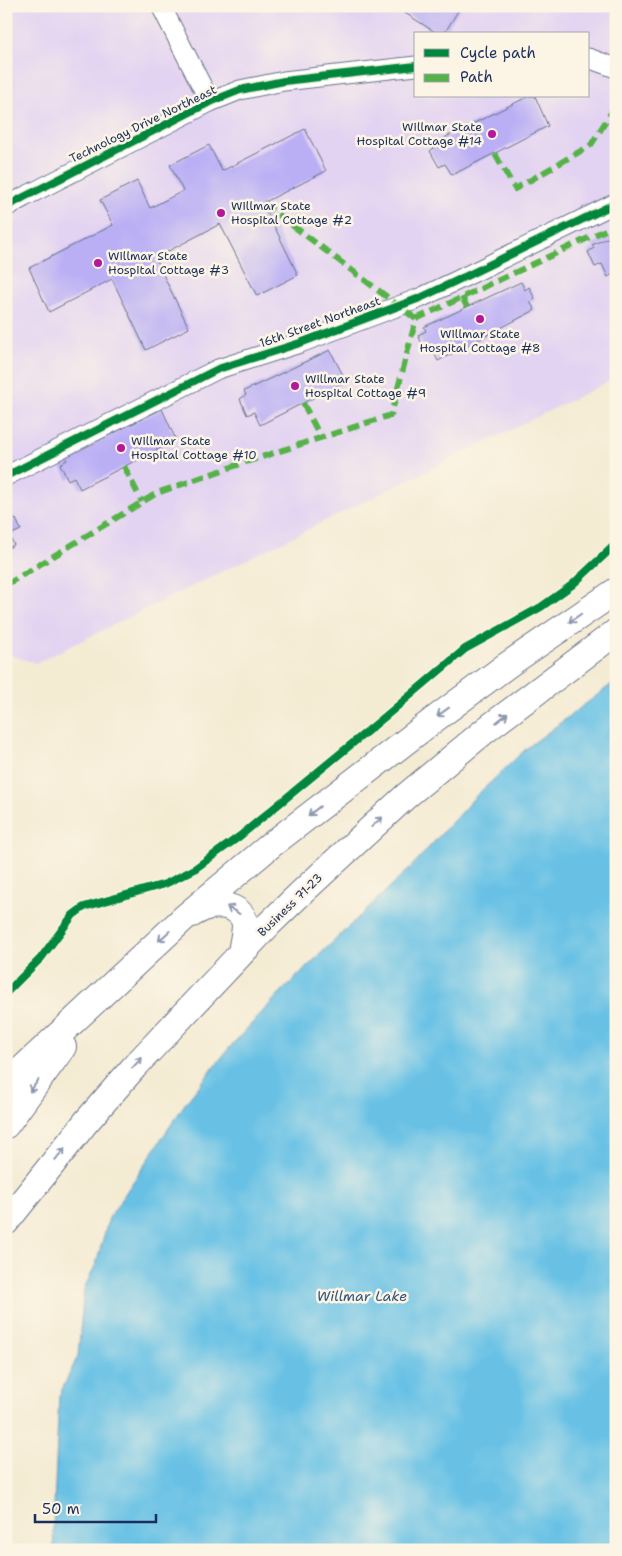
<svg xmlns="http://www.w3.org/2000/svg" width="622" height="1556" font-family="'Shantell Sans',sans-serif">
  <style>
    .built { fill: #e3d3f2; fill-rule: evenodd }
    .water { fill: #68c1e5; stroke: #4278a2 }
    .building { fill: #baaff5 }
    .lines { fill: none; stroke-linecap: round; stroke-linejoin: round }
    .minor-casing { stroke: #677187; stroke-width: 21 }
    .highway-casing { stroke: #677187; stroke-width: 28 }
    .minor { stroke: #fff; stroke-width: 19 }
    .highway { stroke: #fff; stroke-width: 26 }
    .quiet { stroke: #55b248; stroke-width: 6; stroke-dasharray: 12 6; stroke-linecap: butt }
    .cycleway-casing { stroke: #fcf5e5; stroke-width: 11 }
    .cycleway { stroke: #00873e; stroke-width: 8 }
    .oneway { stroke: #8d97ae }
    .poi-dot { fill: #b5179e; stroke: #fcf5e5; stroke-width: 2 }
    .labels { text-anchor: middle; dominant-baseline: central; stroke-width: 5; stroke-linejoin: round; paint-order: stroke }
    .street-label { font-size: 12px; fill: #1b2f5e; stroke: #fcf5e5 }
    .poi-label { font-size: 12px; fill: #1b2f5e; stroke: #fcf5e5; text-anchor: start }
    .water-label { font-size: 14px; font-style: italic; fill: #2e5480; stroke: #fcf5e5 }
  </style>
  <rect width="100%" height="100%" fill="#fcf5e5"/>
  <filter id="ink" filterUnits="userSpaceOnUse"><feTurbulence type="fractalNoise" baseFrequency=".02" numOctaves="2"/><feDisplacementMap in="SourceGraphic" scale="10" xChannelSelector="R" yChannelSelector="G"/><feConvolveMatrix kernelMatrix="1 2 1 2 8 2 1 2 1" color-interpolation-filters="sRGB"/></filter>
  <filter id="wash" filterUnits="userSpaceOnUse"><feTurbulence type="fractalNoise" baseFrequency=".0096" numOctaves="4" result="noise"/><feDisplacementMap in="SourceGraphic" scale="20" xChannelSelector="R" yChannelSelector="G"/><feGaussianBlur stdDeviation="1.12" result="paint"/><feColorMatrix in="noise" values="0 0 0 0 0 0 0 0 0 0 0 0 0 0 0 0 0 1.4 0 .05"/><feComposite in="paint" operator="in"/></filter>
  <g filter="url(#wash)">
    <rect width="100%" height="100%" fill="#f4ebd3"/>
    <path class="built" d="M6 6H616V378L36 663 6 654ZM416 34H588V96H416Z"/>
    <path class="water" d="M616 681V1550H54L53 1529 59 1396 78 1356 84 1289 96 1264 109 1218 185 1104 230 1047 283 990 412 866 475 797 527 748Z"/>
    <g id="blocks">
      <g class="building">
        <path d="M394 6H461L444 34H438Z"/>
        <path d="M529 96H535L548 126 452 175 445 164 439 167 430 151 437 146 436 142Z"/>
        <path d="M305 129 326 171 263 203 298 275 257 296 220 224 155 258 189 328 146 350 112 279 49 312 29 268 113 225 100 200 137 181 150 208 183 191 170 165 209 145 222 171Z"/>
        <path d="M616 234V272L608 277 602 264 595 267 588 252 594 248 592 245Z"/>
        <path d="M521 282 525 290 529 287 535 299 530 302 535 310 438 361 432 349 426 352 418 335 426 331 424 327Z"/>
        <path d="M330 350 346 381 260 425 254 412 247 415 240 399 246 395 244 391Z"/>
        <path d="M162 409 176 440 80 489 74 477 68 480 60 464 67 460 65 457Z"/>
        <path d="M16 519 21 530 9 535 14 545 6 549V524Z"/>
      </g>
    </g>
  </g>
  <g filter="url(#ink)">
    <use href="#blocks" fill-opacity="0" stroke="#677187" stroke-width="1"/>
    <g class="lines">
      <g class="minor-casing">
        <g id="minor">
          <path d="M161 6 210 102"/>
          <path d="M588 58 616 68"/>
          <path d="M6 207 24 197 210 102 240 90 284 81 416 66"/>
          <path d="M6 476 218 369 300 343 420 298 456 281 616 203"/>
        </g>
      </g>
      <g class="highway-casing">
        <g id="highway">
          <path d="M192 914C198 911 204 907 211 906 225 903 244 909 245 925 245 934 242 944 241 953"/>
          <path d="M6 1084 185 917 271 845 431 722 506 666 616 591"/>
          <path d="M6 1125 63 1047"/>
          <path d="M6 1222 86 1122 135 1066 269 924 300 894 406 796 487 729 616 632"/>
        </g>
      </g>
      <use href="#minor" class="minor"/>
      <use href="#highway" class="highway"/>
      <g class="quiet">
        <path d="M495 154 515 189 591 145 616 105"/>
        <path d="M263 203 416 319"/>
        <path d="M462 297 467 307"/>
        <path d="M303 403 321 438"/>
        <path d="M124 466 142 502"/>
        <path d="M6 585 157 493 246 462 391 415 416 319 616 225"/>
      </g>
      <g class="cycleway-casing">
        <g id="cycleway">
          <path d="M6 207 24 197 210 102 240 90 284 81 416 66"/>
          <path d="M6 476 218 369 300 343 420 298 456 281 616 203"/>
          <path d="M6 993 41 958 73 915 84 907 165 884 193 870 240 836 387 715 465 649 541 607 572 585 616 544"/>
        </g>
      </g>
      <use href="#cycleway" class="cycleway"/>
    </g>
    <defs><path id="oneway-shaft" d="M-6 0H5M1.5-3L5.5 0L1.5 3" fill="none" stroke-width="1.6" stroke-linecap="round" stroke-linejoin="round" transform="scale(1.25)"/></defs>
    <g class="oneway">
      <use href="#oneway-shaft" transform="translate(575 618) rotate(145)"/>
      <use href="#oneway-shaft" transform="translate(443 712) rotate(144)"/>
      <use href="#oneway-shaft" transform="translate(502 718) rotate(-38)"/>
      <use href="#oneway-shaft" transform="translate(314 811) rotate(142)"/>
      <use href="#oneway-shaft" transform="translate(377 822) rotate(-42)"/>
      <use href="#oneway-shaft" transform="translate(233 910) rotate(-149)"/>
      <use href="#oneway-shaft" transform="translate(164 936) rotate(138)"/>
      <use href="#oneway-shaft" transform="translate(137 1063) rotate(-47)"/>
      <use href="#oneway-shaft" transform="translate(34 1086) rotate(126)"/>
      <use href="#oneway-shaft" transform="translate(60 1154) rotate(-51)"/>
    </g>
  </g>
  <g class="poi-dot">
    <circle cx="492" cy="134" r="5"/>
    <circle cx="221" cy="213" r="5"/>
    <circle cx="98" cy="263" r="5"/>
    <circle cx="480" cy="319" r="5"/>
    <circle cx="295" cy="386" r="5"/>
    <circle cx="121" cy="448" r="5"/>
  </g>
  <g class="labels">
    <g class="street-label">
      <text transform="translate(143 124) rotate(-26)">Technology Drive Northeast</text>
      <text transform="translate(320 322) rotate(-20)">16th Street Northeast</text>
      <text transform="translate(290 905) rotate(-44)">Business 71-23</text>
    </g>
    <g class="poi-label">
      <text x="482" y="127" text-anchor="end">Willmar State<tspan x="482" dy="14">Hospital Cottage #14</tspan></text>
      <text x="231" y="206">Willmar State<tspan x="231" dy="14">Hospital Cottage #2</tspan></text>
      <text x="108" y="256">Willmar State<tspan x="108" dy="14">Hospital Cottage #3</tspan></text>
      <text x="480" y="334" text-anchor="middle">Willmar State<tspan x="480" dy="14">Hospital Cottage #8</tspan></text>
      <text x="305" y="379">Willmar State<tspan x="305" dy="14">Hospital Cottage #9</tspan></text>
      <text x="131" y="441">Willmar State<tspan x="131" dy="14">Hospital Cottage #10</tspan></text>
    </g>
    <g class="water-label">
      <text x="362" y="1296">Willmar Lake</text>
    </g>
  </g>
  <rect width="622" height="1556" fill="none" stroke="#fcf5e5" stroke-width="25"/>
  <rect x="414" y="32" width="175" height="65" fill="#fcf5e5" stroke="#a2a6af"/>
  <rect x="424" y="49" width="25" height="8" fill="#00873e" stroke="#a2a6af"/>
  <text x="460" y="58" font-size="15" fill="#1b2f5e">Cycle path</text>
  <rect x="424" y="74" width="25" height="8" fill="#55b248" stroke="#a2a6af"/>
  <text x="460" y="82" font-size="15" fill="#1b2f5e">Path</text>
  <path d="M35 1514v8h121v-8" fill="none" stroke="#1b2f5e" stroke-width="2.5"/>
  <text x="42" y="1514" font-size="15" fill="#1b2f5e" stroke="#fcf5e5" stroke-width="4" paint-order="stroke">50 m</text>
</svg>
